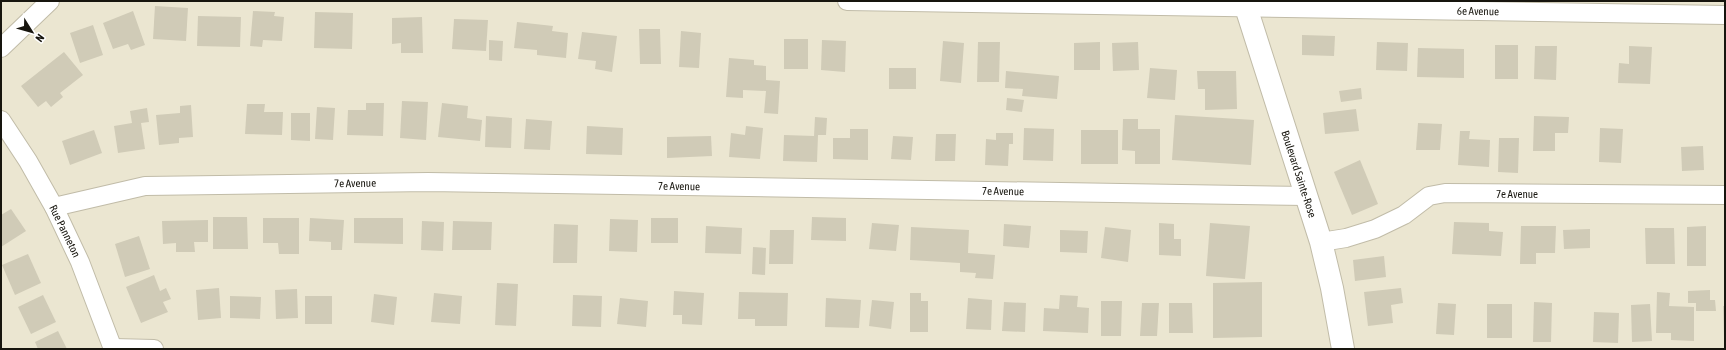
<svg xmlns="http://www.w3.org/2000/svg" width="1726" height="350" font-family="'Asap Condensed',sans-serif">
  <style>
    .building { fill: #d0cbb7 }
    .lines { fill: none; stroke-linecap: round; stroke-linejoin: round }
    .minor-casing { stroke: #c1bca8; stroke-width: 20 }
    .tertiary-casing { stroke: #c1bca8; stroke-width: 24 }
    .minor { stroke: #fff; stroke-width: 18 }
    .tertiary { stroke: #fff; stroke-width: 22 }
    .labels { text-anchor: middle; dominant-baseline: central; stroke-width: 3; stroke-linejoin: round; paint-order: stroke }
    .street-label { font-size: 11px; fill: #17150e; stroke: #fff }
  </style>
  <rect width="100%" height="100%" fill="#ebe6d1"/>
  <g class="building">
    <path d="M155 6 188 8 186 41 153 39Z"/>
    <path d="M133 11 145 45 131 50 128 44 113 49 103 23Z"/>
    <path d="M253 11 275 12 274 16 284 17 282 41 263 40 262 47 250 46Z"/>
    <path d="M315 12 353 13 352 49 314 48Z"/>
    <path d="M198 16 241 17 240 47 197 46Z"/>
    <path d="M422 17 423 53H401V43L392 44V18Z"/>
    <path d="M454 19 488 20 486 51 452 49Z"/>
    <path d="M517 22 553 26 552 31 568 33 566 58 537 55V50L514 48Z"/>
    <path d="M93 25 103 55 80 63 70 33Z"/>
    <path d="M639 29H660L661 64H640Z"/>
    <path d="M681 31 701 33 699 68 679 67Z"/>
    <path d="M582 32 617 36 612 72 595 69 596 61 578 59Z"/>
    <path d="M1302 35 1335 36 1334 56 1302 55Z"/>
    <rect x="784" y="39" width="24" height="30"/>
    <path d="M489 40 503 41 502 61 489 60Z"/>
    <path d="M822 40 846 41 845 72 821 70Z"/>
    <path d="M943 41 964 43 961 83 940 81Z"/>
    <path d="M978 42H1000L999 82H977Z"/>
    <path d="M1100 42V70H1074V43Z"/>
    <path d="M1138 42 1139 70 1113 71 1112 43Z"/>
    <path d="M1377 42 1408 43 1407 71 1376 70Z"/>
    <rect x="1495" y="45" width="23" height="34"/>
    <path d="M1535 46H1557L1556 80 1534 79Z"/>
    <path d="M1629 46 1652 47 1650 84 1618 83 1619 63 1629 64Z"/>
    <path d="M1418 48 1464 49V78L1417 77Z"/>
    <path d="M64 52 83 75 60 93 63 97 51 107 46 101 38 107 21 86Z"/>
    <path d="M729 58 754 60V65L766 66V80L780 81 778 114 764 113 766 91 743 90V98L726 97Z"/>
    <rect x="889" y="68" width="27" height="21"/>
    <path d="M1150 68 1177 70 1175 100 1147 98Z"/>
    <path d="M1006 71 1059 76 1057 99 1022 96 1023 89 1005 88Z"/>
    <path d="M1197 71H1236L1237 109 1205 110V89H1198Z"/>
    <path d="M1361 88 1362 99 1341 102 1339 91Z"/>
    <path d="M1007 98 1024 100 1022 112 1006 110Z"/>
    <path d="M402 101 428 102 426 140 400 138Z"/>
    <path d="M366 103H384L383 136 347 135 348 110H366Z"/>
    <path d="M442 103 468 106 467 118 482 120 480 141 438 137Z"/>
    <path d="M247 104H265L264 112H283L282 135 245 134Z"/>
    <path d="M191 105 193 137 179 138V143L159 145 156 115 180 113V106Z"/>
    <path d="M317 107 335 108 333 140 315 139Z"/>
    <path d="M147 108 149 122 141 123 145 149 118 153 114 126 132 123 130 111Z"/>
    <path d="M1356 109 1359 131 1325 134 1323 113Z"/>
    <path d="M291 113H310V141L291 140Z"/>
    <path d="M1175 115 1254 120 1251 165 1172 160Z"/>
    <path d="M486 116 512 118 511 148 485 147Z"/>
    <path d="M1534 116 1569 117 1568 133H1555V151H1533Z"/>
    <path d="M815 117 827 118 826 135H818L817 162 783 161 784 135 814 136Z"/>
    <path d="M526 119 552 121 550 150 524 149Z"/>
    <path d="M1123 119H1138V129H1160V164H1135V151L1122 150Z"/>
    <path d="M1418 123 1442 124 1440 150H1416Z"/>
    <path d="M587 126 623 128 622 155 586 154Z"/>
    <path d="M746 126 763 128 760 159 729 157 731 133 745 135Z"/>
    <path d="M1024 128 1054 129 1053 161 1023 160Z"/>
    <path d="M1600 128 1623 129 1621 163 1599 162Z"/>
    <path d="M850 129H868V160L833 159V138H850Z"/>
    <path d="M94 130 102 153 70 165 62 141Z"/>
    <rect x="1081" y="130" width="37" height="34"/>
    <path d="M1460 131H1470L1469 139 1490 140 1489 167 1458 165Z"/>
    <path d="M996 133H1013V144H1009L1008 166 985 165 986 139 996 140Z"/>
    <path d="M936 134H956L955 161H935Z"/>
    <path d="M711 136 712 156 667 158V137Z"/>
    <path d="M893 136 913 137 911 160 891 159Z"/>
    <path d="M1499 138H1519L1518 173 1498 172Z"/>
    <path d="M1703 146 1704 170 1682 171 1681 147Z"/>
    <path d="M1360 160 1378 204 1352 215 1334 172Z"/>
    <path d="M11 209 26 231 1 247V215Z"/>
    <path d="M213 217H247L248 249H213Z"/>
    <path d="M812 217 846 218V241L811 240Z"/>
    <path d="M263 218H299V254H279L278 243H263Z"/>
    <path d="M310 218 344 220 342 250H331V242L309 241Z"/>
    <path d="M354 218H403V244L354 243Z"/>
    <rect x="651" y="218" width="27" height="25"/>
    <path d="M610 219 638 220 637 252 609 251Z"/>
    <path d="M208 220V242H194L195 252H176V243L163 244 162 221Z"/>
    <path d="M422 221 444 222 443 251 421 250Z"/>
    <path d="M453 221 492 222 491 250H452Z"/>
    <path d="M1454 222 1489 223V231L1503 232 1501 256 1452 254Z"/>
    <path d="M872 223 899 225 896 251 869 249Z"/>
    <path d="M1159 223 1174 224V239H1181V256L1159 255Z"/>
    <path d="M1210 223 1250 226 1245 279 1206 276Z"/>
    <path d="M554 224 578 225 577 263H553Z"/>
    <path d="M1004 224 1031 226 1029 248 1003 246Z"/>
    <path d="M706 226 742 228 741 254 705 253Z"/>
    <path d="M1521 226H1556L1555 253H1536V264H1520Z"/>
    <path d="M1706 226V266H1687V227Z"/>
    <path d="M911 227 969 230 968 253 995 255 993 279 975 278 976 273 960 272V263L910 260Z"/>
    <path d="M1105 227 1131 230 1128 262 1101 258Z"/>
    <path d="M1645 228H1674L1675 264H1646Z"/>
    <path d="M1590 229V248L1564 249 1563 230Z"/>
    <path d="M770 230H794L793 264H769Z"/>
    <path d="M1060 230 1088 231 1087 253 1060 252Z"/>
    <path d="M139 236 150 269 125 277 115 244Z"/>
    <path d="M753 247 766 248 765 275 752 274Z"/>
    <path d="M28 254 41 283 15 295 2 265Z"/>
    <path d="M1384 256 1386 277 1355 281 1353 260Z"/>
    <path d="M154 275 160 291 166 288 171 299 163 302 168 312 141 323 126 287Z"/>
    <path d="M1262 282V337L1213 338V283Z"/>
    <path d="M497 283 518 284 516 326 495 325Z"/>
    <path d="M219 288 221 318 198 320 196 290Z"/>
    <path d="M1401 288 1403 303 1391 305 1393 323 1368 326 1364 292Z"/>
    <path d="M297 289 298 318 276 319 275 290Z"/>
    <path d="M1710 290V300H1715L1716 311H1696V303H1688V291Z"/>
    <path d="M674 291 704 293 702 325 682 324V315H673Z"/>
    <path d="M739 292 788 293 787 326H755V319H738Z"/>
    <path d="M1657 292 1670 293 1669 306 1694 307V341L1671 340V333H1656Z"/>
    <path d="M434 293 462 296 460 324 431 322Z"/>
    <path d="M910 293H921V301H928V332H910Z"/>
    <path d="M374 294 397 297 394 325 371 322Z"/>
    <path d="M43 295 56 322 31 334 18 307Z"/>
    <path d="M573 295 602 296 601 327 572 326Z"/>
    <path d="M1060 295 1078 296 1077 307 1089 308 1088 333 1043 331 1044 308 1059 309Z"/>
    <path d="M230 296 261 297 260 319 230 318Z"/>
    <rect x="305" y="296" width="27" height="28"/>
    <path d="M620 298 648 301 646 327 617 324Z"/>
    <path d="M826 298 861 300 859 328 825 327Z"/>
    <path d="M968 298 992 300 991 330 966 329Z"/>
    <path d="M872 300 894 302 891 329 869 326Z"/>
    <path d="M1101 301H1122L1121 336H1101Z"/>
    <path d="M1004 302 1026 303 1025 332 1002 331Z"/>
    <path d="M1534 302 1552 303 1551 342H1533Z"/>
    <path d="M1142 303H1159L1157 336H1140Z"/>
    <path d="M1169 303H1192L1193 333H1169Z"/>
    <path d="M1438 303 1456 304 1454 335 1436 334Z"/>
    <rect x="1487" y="304" width="25" height="34"/>
    <path d="M1650 304 1652 341 1632 342 1631 305Z"/>
    <path d="M1723 306H1725V337H1724Z"/>
    <path d="M1594 312 1619 313 1618 343 1593 342Z"/>
    <path d="M58 331 67 349H38L35 342Z"/>
  </g>
  <g class="lines">
    <g class="minor-casing">
      <g id="minor">
        <path d="M847 1 1725 15"/>
        <path d="M1 48 50 1"/>
        <path d="M1 120 28 161 54 207 80 262 113 349"/>
        <path d="M54 207 145 186 428 182 1306 196"/>
        <path d="M1321 242 1346 238 1375 229 1404 215 1429 196 1445 193 1725 195"/>
        <path d="M113 348 154 349"/>
      </g>
    </g>
    <g class="tertiary-casing">
      <path id="tertiary" d="M1244 1 1321 242 1332 288 1343 349"/>
    </g>
    <use href="#minor" class="minor"/>
    <use href="#tertiary" class="tertiary"/>
  </g>
  <g class="labels">
    <g class="street-label">
      <text transform="translate(1478 11) rotate(1)">6e Avenue</text>
      <text transform="translate(1299 174) rotate(72)">Boulevard Sainte-Rose</text>
      <text transform="translate(355 183) rotate(-1)">7e Avenue</text>
      <text transform="translate(679 186) rotate(1)">7e Avenue</text>
      <text transform="translate(1003 191) rotate(1)">7e Avenue</text>
      <text x="1517" y="194">7e Avenue</text>
      <text transform="translate(65 231) rotate(64)">Rue Panneton</text>
    </g>
  </g>
  <rect width="1726" height="350" fill="none" stroke="#17150e" stroke-width="4"/>
  <g transform="translate(32 32) rotate(127)" stroke="#ffffff" stroke-width="3" paint-order="stroke">
  <path d="M0-3L7 15L0 10L-7 15Z" fill="#17150e"/>
  <text y="-6" font-size="11" font-weight="bold" text-anchor="middle" fill="#17150e">N</text>
  </g>
</svg>
